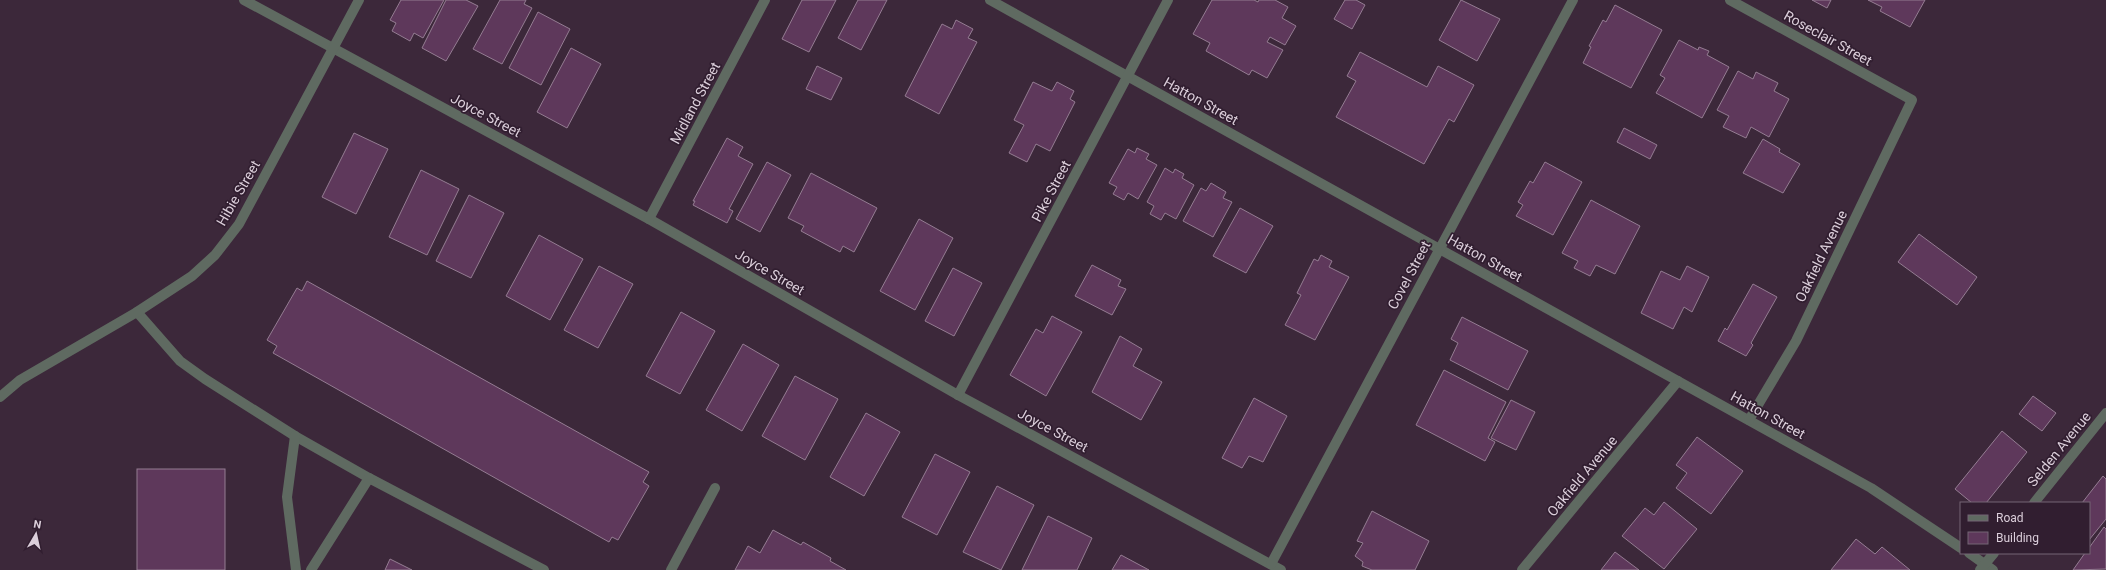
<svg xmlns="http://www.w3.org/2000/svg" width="2106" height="570" font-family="Roboto,sans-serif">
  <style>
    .building { fill: #5e385b; stroke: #947c92 }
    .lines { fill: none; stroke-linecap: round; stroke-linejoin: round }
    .minor { stroke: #5f6a61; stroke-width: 10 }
    .labels { text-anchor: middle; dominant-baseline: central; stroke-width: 3.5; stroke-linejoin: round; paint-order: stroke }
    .street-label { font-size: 14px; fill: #dbceda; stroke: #311e30 }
  </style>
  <rect width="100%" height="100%" fill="#3c283a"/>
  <g class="building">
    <path d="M401 0H444L423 38 414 33 410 41 392 31 396 23 390 20Z"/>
    <path d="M446 0H466L478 6 446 61 422 48Z"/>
    <path d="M500 0H526L524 4 532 8 502 64 473 49Z"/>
    <path d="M802 0H836L809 52 782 39Z"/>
    <path d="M858 0H887L861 50 838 38Z"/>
    <path d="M1212 0H1254L1258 2 1259 0H1275L1288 7 1282 18 1296 26 1285 45 1270 37 1267 42 1283 50 1267 78 1252 70 1249 75 1206 51 1210 43 1193 34Z"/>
    <path d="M1345 0H1356L1365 5 1352 29 1334 19Z"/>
    <path d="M1461 0 1500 19 1477 61 1439 40Z"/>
    <path d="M1812 0H1831L1827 8Z"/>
    <path d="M1868 0H1925L1910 27 1880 11 1882 7Z"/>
    <path d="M1615 5 1662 30 1631 88 1583 63 1591 47 1589 46 1603 20 1606 22Z"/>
    <path d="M538 12 570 29 541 85 509 68Z"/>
    <path d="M956 20 973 29 968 38 977 42 939 114 905 96 942 24 952 29Z"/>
    <path d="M1679 40 1698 50 1699 47 1709 51 1707 55 1729 67 1702 118 1656 93 1665 78 1660 75Z"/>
    <path d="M571 48 601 64 567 128 537 112Z"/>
    <path d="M1360 52 1427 87 1438 66 1474 85 1454 122 1449 119 1424 164 1336 117 1356 81 1347 76Z"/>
    <path d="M817 66 842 78 831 100 806 89Z"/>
    <path d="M1738 71 1753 79 1756 72 1778 83 1774 91 1789 99 1769 137 1751 127 1746 138 1723 127 1729 116 1717 110Z"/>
    <path d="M1033 82 1052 91 1057 82 1074 91 1070 99 1075 102 1050 151 1036 144 1027 162 1009 153 1024 125 1014 120Z"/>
    <path d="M1624 128 1657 145 1650 159 1617 142Z"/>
    <path d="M354 133 388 149 356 214 322 197Z"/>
    <path d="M727 138 743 147 738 156 753 164 729 209 733 211 727 223 693 205 695 201H693Z"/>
    <path d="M1763 139 1780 149 1779 152 1800 164 1783 193 1743 173Z"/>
    <path d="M1137 148 1149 154 1146 159 1157 165 1138 199 1128 193 1124 200 1113 194 1117 187 1109 183 1128 149 1135 153Z"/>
    <path d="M767 162 791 175 760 232 736 219Z"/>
    <path d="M1545 162 1582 182 1553 235 1516 216 1523 205 1518 202 1530 181 1533 183Z"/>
    <path d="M1165 168 1173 173 1175 169 1184 174 1182 178 1194 185 1176 219 1165 213 1161 220 1150 214 1154 206 1147 202Z"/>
    <path d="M421 170 459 189 427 255 389 237Z"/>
    <path d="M811 173 877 208 854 252 843 246 840 252 801 231 804 226 788 218Z"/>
    <path d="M1211 183 1226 192 1223 198 1232 202 1213 237 1183 221 1201 188 1206 191Z"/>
    <path d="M469 195 504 213 471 278 436 261Z"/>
    <path d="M1591 200 1640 226 1615 274 1596 265 1590 276 1574 268 1578 261 1562 253Z"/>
    <path d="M1240 208 1273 226 1246 273 1213 256Z"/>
    <path d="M919 219 953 238 915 310 880 291Z"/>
    <path d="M1919 234 1977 277 1957 305 1898 262Z"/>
    <path d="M539 235 583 259 550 320 506 296Z"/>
    <path d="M1321 255 1332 261 1329 267 1349 277 1315 340 1285 325 1301 295 1297 293 1314 259 1318 261Z"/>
    <path d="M1092 265 1121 280 1118 286 1126 289 1112 315 1075 296Z"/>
    <path d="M599 266 633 284 598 348 564 330Z"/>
    <path d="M1687 266 1709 277 1692 312 1684 307 1673 329 1641 313 1661 271 1680 280Z"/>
    <path d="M953 268 982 283 954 336 925 321Z"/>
    <path d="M307 281 649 472 643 482 649 486 618 540 612 537 609 542 273 353 277 346 267 340 297 288 302 291Z"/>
    <path d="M1753 284 1777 297 1751 343 1753 345 1746 356 1718 341 1725 328 1727 330Z"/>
    <path d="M681 312 715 331 680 394 646 376Z"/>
    <path d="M1052 316 1082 332 1046 396 1010 375 1036 329 1043 333Z"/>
    <path d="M1462 317 1528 351 1508 390 1450 360 1458 343 1451 339Z"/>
    <path d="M1120 336 1142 349 1133 366 1162 382 1141 420 1092 392Z"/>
    <path d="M743 344 779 365 742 431 706 410Z"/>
    <path d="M1444 370 1506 402 1488 438 1495 442 1485 461 1416 425Z"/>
    <path d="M795 376 838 399 805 460 762 436Z"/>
    <path d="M2033 396 2056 413 2042 431 2019 414Z"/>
    <path d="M1254 398 1287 416 1263 462 1249 456 1242 468 1222 458Z"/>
    <path d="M1511 400 1535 412 1516 450 1491 438Z"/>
    <path d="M866 413 900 432 864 496 830 477Z"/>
    <path d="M2002 431 2027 452 1986 503H1972L1955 489Z"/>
    <path d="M1697 437 1743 471 1711 514 1676 488 1687 473 1676 465Z"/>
    <path d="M935 454 970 472 937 535 902 517Z"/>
    <rect x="137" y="469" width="88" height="101"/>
    <path d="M2103 476 2106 479V519L2089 540V503H2082Z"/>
    <path d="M997 486 1034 505 1001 570 963 552Z"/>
    <path d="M1664 502 1697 529 1664 569 1622 536 1645 508 1654 515Z"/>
    <path d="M1372 511 1429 541 1415 570H1372L1362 566 1363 562 1355 556 1363 543 1357 541Z"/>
    <path d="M1048 516 1092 538 1077 570H1022Z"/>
    <path d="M2104 527 2106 529V569L2073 570 2085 553H2089V548Z"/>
    <path d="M773 530 801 545 803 542 831 558 830 561 846 570H735L748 546 760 553Z"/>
    <path d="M1856 539 1875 554 1882 547 1910 570H1831Z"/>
    <path d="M1615 552 1639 570H1601Z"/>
    <path d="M1121 555 1149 570H1112Z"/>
    <path d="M390 559 412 570H385Z"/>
  </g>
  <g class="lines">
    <g class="minor">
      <path d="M244 0 649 219 958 395 1281 570"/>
      <path d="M990 0 1871 488 1961 548"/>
      <path d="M1730 0 1912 100 1796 341 1749 420"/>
      <path d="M649 219 765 0"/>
      <path d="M137 312 180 361 205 379 295 436 369 478 544 570"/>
      <path d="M958 395 1168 0"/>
      <path d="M0 397 20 380 137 312 192 276 215 255 239 224 359 0"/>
      <path d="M295 436 287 497 296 570"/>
      <path d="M2034 503 2106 413"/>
      <path d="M1969 553 1993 570"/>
      <path d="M1271 564 1573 0"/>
      <path d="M311 570 369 478"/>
      <path d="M671 570 715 488"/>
      <path d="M1522 570 1678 381"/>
      <path d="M1980 570 1994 553"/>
    </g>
  </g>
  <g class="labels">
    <g class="street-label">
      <text transform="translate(1828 38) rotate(29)">Roseclair Street</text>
      <text transform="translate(1201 101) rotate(29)">Hatton Street</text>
      <text transform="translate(695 103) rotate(-62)">Midland Street</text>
      <text transform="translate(486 115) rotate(28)">Joyce Street</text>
      <text transform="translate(1051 191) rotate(-62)">Pike Street</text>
      <text transform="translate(238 193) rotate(-60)">Hibie Street</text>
      <text transform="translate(1821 256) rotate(-64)">Oakfield Avenue</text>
      <text transform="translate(1485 258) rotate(29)">Hatton Street</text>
      <text transform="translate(770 272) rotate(30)">Joyce Street</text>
      <text transform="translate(1409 275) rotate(-62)">Covel Street</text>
      <text transform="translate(1768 415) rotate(29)">Hatton Street</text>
      <text transform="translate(1053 430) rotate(28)">Joyce Street</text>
      <text transform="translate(2059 449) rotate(-51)">Selden Avenue</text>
      <text transform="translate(1582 476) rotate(-50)">Oakfield Avenue</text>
    </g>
  </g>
  <rect x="1960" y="502" width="130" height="52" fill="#311e30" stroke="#756474"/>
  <rect x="1968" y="515" width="20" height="6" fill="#5f6a61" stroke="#756474"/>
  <text x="1996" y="522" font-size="12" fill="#dbceda">Road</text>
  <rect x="1968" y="532" width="20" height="12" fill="#5e385b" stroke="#756474"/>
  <text x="1996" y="542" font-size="12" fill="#dbceda">Building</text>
  <g transform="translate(36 534) rotate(9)" stroke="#311e30" stroke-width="3" paint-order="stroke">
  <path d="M0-3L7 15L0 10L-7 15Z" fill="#dbceda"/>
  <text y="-6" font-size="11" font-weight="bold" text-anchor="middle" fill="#dbceda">N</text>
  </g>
</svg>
